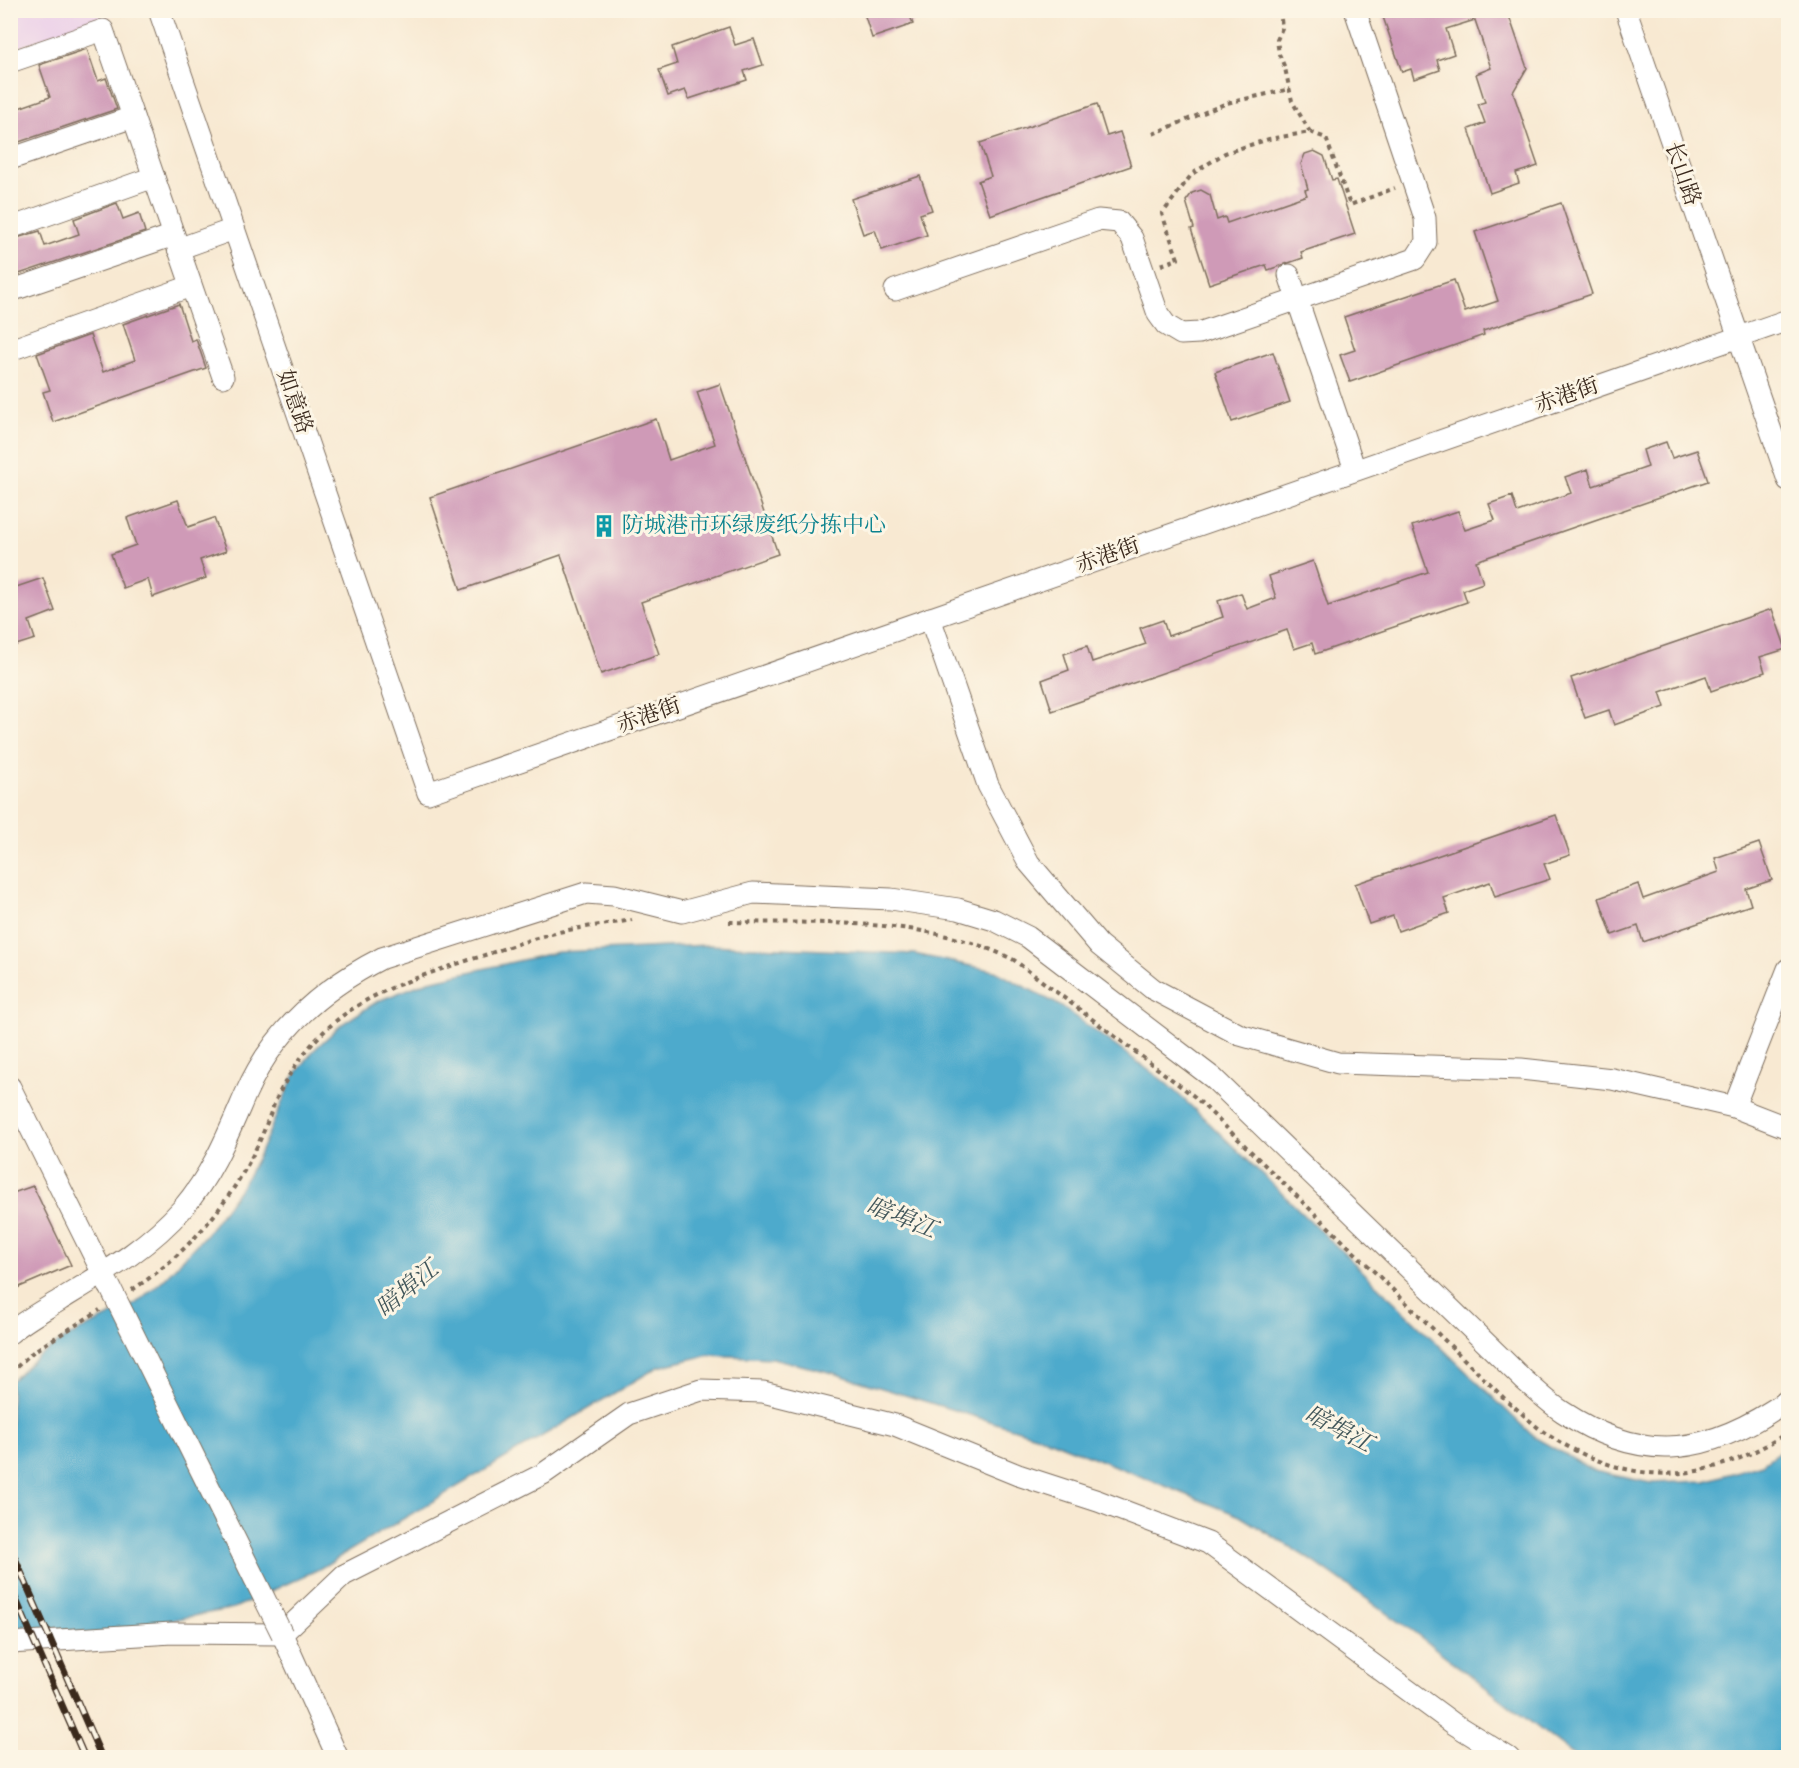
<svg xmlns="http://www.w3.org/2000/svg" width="1799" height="1768" font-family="'Old Standard TT','Noto Serif SC',serif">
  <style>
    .built { fill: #ecd1e9 }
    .water { fill: #4eaacc; stroke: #446a75; stroke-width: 1.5 }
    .building { fill: #cf9ab7 }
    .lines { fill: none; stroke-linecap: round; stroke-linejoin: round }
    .minor-casing { stroke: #7d6d5d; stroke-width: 23 }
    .path { stroke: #7d6d5d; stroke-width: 4; stroke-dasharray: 4.5 4.5; stroke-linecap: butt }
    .minor { stroke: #fff; stroke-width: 21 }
    .rail-casing { stroke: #3b2a1e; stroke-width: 7 }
    .rail { stroke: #fcf5e5; stroke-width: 4.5; stroke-dasharray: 14; stroke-linecap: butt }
    .minor-bridge-casing { stroke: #7d6d5d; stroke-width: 23; stroke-linecap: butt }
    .minor-bridge { stroke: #fff; stroke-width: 21 }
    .labels { text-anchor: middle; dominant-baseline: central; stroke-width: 6; stroke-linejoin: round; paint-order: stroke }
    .street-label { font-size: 22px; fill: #3b2a1e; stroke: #fcf5e5 }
    .culture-label { font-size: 22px; fill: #0d838f; stroke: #fcf5e5; text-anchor: start }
    .water-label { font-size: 24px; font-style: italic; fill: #42575b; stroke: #fcf5e5 }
  </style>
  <rect width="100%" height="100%" fill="#fcf5e5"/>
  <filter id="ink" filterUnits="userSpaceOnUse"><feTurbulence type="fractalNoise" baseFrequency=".0167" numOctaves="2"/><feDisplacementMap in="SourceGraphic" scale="12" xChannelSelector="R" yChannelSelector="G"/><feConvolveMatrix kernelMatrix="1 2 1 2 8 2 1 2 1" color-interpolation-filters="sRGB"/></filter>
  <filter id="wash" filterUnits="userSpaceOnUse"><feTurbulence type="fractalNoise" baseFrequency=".008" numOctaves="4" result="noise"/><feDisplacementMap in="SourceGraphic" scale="24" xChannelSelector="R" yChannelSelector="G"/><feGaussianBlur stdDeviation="1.35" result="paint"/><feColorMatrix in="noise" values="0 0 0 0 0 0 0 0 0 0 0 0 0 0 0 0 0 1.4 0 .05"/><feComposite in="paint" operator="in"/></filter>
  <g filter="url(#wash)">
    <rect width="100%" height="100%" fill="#f8e9d2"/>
    <path class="built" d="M113 11 114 14 11 50V11Z"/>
    <path class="water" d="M709 945 914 954 995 971 1059 1005 1165 1082 1206 1120 1534 1437 1594 1471 1651 1483 1705 1481 1762 1464 1788 1445V1757H1576L1414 1632 1314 1562 1240 1516 1045 1438 833 1373 772 1358 708 1355 658 1367 319 1569 234 1608 85 1637 11 1641V1381L37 1357 73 1334 135 1304 164 1279 207 1233 241 1187 259 1155 293 1078 313 1051 342 1024 378 1001 429 981 558 952Z"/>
    <g id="blocks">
      <g class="building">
        <path d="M863 10H908L913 24 872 38Z"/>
        <path d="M1394 10H1507L1527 68 1513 92 1538 166 1516 173 1519 183 1490 193 1469 129 1485 123 1478 104 1485 102 1476 74 1491 68 1475 20 1446 29 1454 54 1437 60 1440 70 1414 79 1411 69 1402 72 1382 14Z"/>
        <path d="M729 27 735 45 754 39 763 65 744 71 747 80 689 99 685 90 668 96 659 70 677 64 672 47Z"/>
        <path d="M87 49 98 81 106 78 117 109 10 145V111L50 97 39 65Z"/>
        <path d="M1097 104 1107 136 1120 132 1131 166 990 215 978 181 991 176 980 143Z"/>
        <path d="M1314 151 1324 156 1332 180 1337 179 1355 234 1301 252 1303 258 1268 270 1266 265 1209 284 1191 229 1194 228 1186 201 1192 193 1201 190 1210 195 1217 220 1225 217 1227 223 1307 195 1305 190 1308 189 1301 164 1305 154Z"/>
        <path d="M920 176 932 210 920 214 927 235 882 250 875 230 863 234 851 199Z"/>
        <path d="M117 203 123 219 139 213 145 232 10 277V240L40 231 45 246 79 234 74 219Z"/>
        <path d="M1561 203 1592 294 1483 331 1484 335 1350 382 1340 355 1355 350 1344 317 1454 280 1465 312 1498 301 1475 232Z"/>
        <path d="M179 304 191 341 196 339 206 368 53 422 43 392 50 390 37 354 90 335 103 372 135 360 123 324Z"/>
        <path d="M1273 352 1290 402 1232 422 1215 372Z"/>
        <path d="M720 384 778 554 641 602 659 654 601 674 561 555 461 590 430 497 656 419 669 460 715 444 697 392Z"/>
        <path d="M1666 442 1672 458 1697 450 1708 481 1476 561 1483 583 1463 590 1467 602 1315 654 1312 643 1294 649 1287 630 1052 711 1042 680 1069 670 1064 654 1087 646 1092 662 1146 644 1140 628 1163 620 1168 636 1223 617 1218 601 1241 593 1247 609 1276 598 1269 576 1313 561 1328 606 1428 572 1412 526 1458 511 1465 530 1495 520 1489 504 1512 496 1517 512 1571 493 1565 477 1588 469 1593 486 1648 467 1643 450Z"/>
        <path d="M178 500 188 527 214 518 226 551 200 560 206 578 153 597 148 579 123 588 111 554 136 545 127 518Z"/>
        <path d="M43 578 55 611 29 621 35 639 10 647V589Z"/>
        <path d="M1772 609 1786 649 1760 657 1765 672 1711 691 1706 676 1660 692 1665 707 1614 725 1609 710 1585 718 1571 678Z"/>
        <path d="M1556 815 1570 855 1544 864 1550 879 1495 897 1490 882 1444 898 1449 913 1398 931 1393 916 1369 924 1355 884Z"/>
        <path d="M1759 843 1772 880 1746 889 1751 905 1643 942 1638 926 1612 935 1599 898 1638 884 1643 899 1719 872 1715 858Z"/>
        <path d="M33 1186 71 1265 10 1291V1194Z"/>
      </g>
    </g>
  </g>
  <g filter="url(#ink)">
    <use href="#blocks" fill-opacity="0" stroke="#7d6d5d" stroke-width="1.5"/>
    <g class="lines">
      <g class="minor-casing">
        <g id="minor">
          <path d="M159 10 428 793 1788 320"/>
          <path d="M1626 10 1788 480"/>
          <path d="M10 62 103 30 223 377"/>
          <path d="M10 159 133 117"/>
          <path d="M10 228 154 177"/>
          <path d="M178 249 234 229"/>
          <path d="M1289 275 1355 470"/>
          <path d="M895 290 1098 220 1119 222 1132 238 1158 314 1166 325 1181 334 1199 333 1415 259 1426 242 1425 218 1355 10"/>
          <path d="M10 291 174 235"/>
          <path d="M10 350 191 286"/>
          <path d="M930 618 988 785 1029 863 1099 945 1153 989 1240 1035 1338 1063 1521 1069 1612 1079 1734 1107 1788 1128"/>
          <path d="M10 1087 109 1286"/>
          <path d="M1734 1107 1788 969"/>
          <path d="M10 1333C25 1320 44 1310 60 1300 104 1273 148 1248 183 1208 213 1173 228 1134 246 1093 273 1031 323 988 382 958L586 893 614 895 682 912 753 893 891 899 958 909 994 920 1028 937 1213 1078 1524 1380C1537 1391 1549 1403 1563 1412 1645 1466 1711 1454 1788 1400"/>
          <path d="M282 1634 338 1758"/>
          <path d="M10 1643 172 1633 282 1634 344 1575 543 1474 629 1414 701 1390 763 1392 895 1425 1018 1475 1098 1501 1208 1543 1454 1724 1509 1758"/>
        </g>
      </g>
      <g class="path">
        <path d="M1280 10 1282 28 1277 40 1279 54 1285 68 1292 101 1310 132"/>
        <path d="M1153 134 1227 103 1290 89"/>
        <path d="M1161 265 1178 259 1162 214 1192 174 1225 153 1269 139 1310 132 1326 138 1350 205 1395 188"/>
        <path d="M729 922C825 924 926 916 1014 960L1195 1097 1506 1400C1520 1411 1533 1425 1548 1435 1632 1488 1706 1486 1788 1432"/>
        <path d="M132 1290C189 1253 232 1201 260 1140 268 1122 273 1103 283 1086 328 1005 387 987 469 960 496 952 523 941 551 934 577 927 605 925 632 920"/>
        <path d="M10 1373 34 1351 100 1310"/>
      </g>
      <use href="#minor" class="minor"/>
      <g class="rail-casing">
        <g id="rail">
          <path d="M10 1547 102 1758"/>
          <path d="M10 1586 85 1758"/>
        </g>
      </g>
      <use href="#rail" class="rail"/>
      <g class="minor-bridge-casing">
        <path id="minor-bridge" d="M110 1287 282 1634"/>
      </g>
      <use href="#minor-bridge" class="minor-bridge"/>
    </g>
  </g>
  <defs>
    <g id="building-bare" transform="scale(1.8)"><path d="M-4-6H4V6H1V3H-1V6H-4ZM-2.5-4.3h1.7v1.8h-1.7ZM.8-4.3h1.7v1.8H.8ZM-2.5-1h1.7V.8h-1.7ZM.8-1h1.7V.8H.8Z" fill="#0f9aa8" stroke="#fcf5e5" stroke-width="2.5" paint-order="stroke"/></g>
  </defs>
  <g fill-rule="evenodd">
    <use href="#building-bare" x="604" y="526"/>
  </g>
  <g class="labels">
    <g class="street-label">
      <text transform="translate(1682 174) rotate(71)">长山路</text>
      <text transform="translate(1567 396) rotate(-19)">赤港街</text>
      <text transform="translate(294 402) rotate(71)">如意路</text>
      <text transform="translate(1108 556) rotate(-19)">赤港街</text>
      <text transform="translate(649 716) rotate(-19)">赤港街</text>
    </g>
    <g class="culture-label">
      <text x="622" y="526">防城港市环绿废纸分拣中心</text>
    </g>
    <g class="water-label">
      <text transform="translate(901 1219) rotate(22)">暗埠江</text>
      <text transform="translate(408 1290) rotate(-39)">暗埠江</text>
      <text transform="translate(1338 1430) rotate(28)">暗埠江</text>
    </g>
  </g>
  <rect width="1799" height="1768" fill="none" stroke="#fcf5e5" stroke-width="36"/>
</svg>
